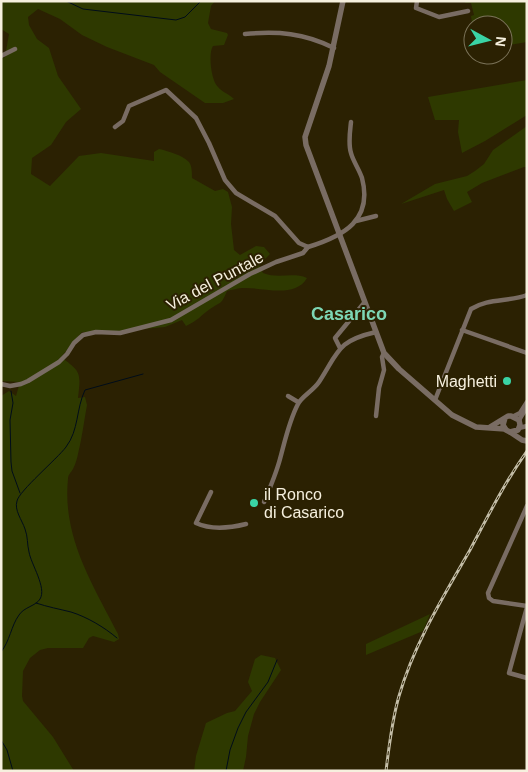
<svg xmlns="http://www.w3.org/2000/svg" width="528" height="772" font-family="Helvetica,sans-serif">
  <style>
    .green { fill: #2e3900 }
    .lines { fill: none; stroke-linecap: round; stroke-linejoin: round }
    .stream { stroke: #000c19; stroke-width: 1 }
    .minor { stroke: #796c63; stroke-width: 4.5 }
    .tertiary { stroke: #796c63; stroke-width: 5.5 }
    .rail-casing { stroke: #c3bda7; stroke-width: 3 }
    .rail { stroke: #2b2102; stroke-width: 1; stroke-dasharray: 4; stroke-linecap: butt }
    .poi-dot { fill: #3ad4a5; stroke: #2b2102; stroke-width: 2 }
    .labels { text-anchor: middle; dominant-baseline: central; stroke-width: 4; stroke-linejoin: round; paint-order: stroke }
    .street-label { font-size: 16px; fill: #f6f0de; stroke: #2b2102 }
    .poi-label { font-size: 16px; fill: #f6f0de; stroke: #2b2102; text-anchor: end }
    .neighbourhood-label { font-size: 18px; font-weight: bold; fill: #7dd7b5; stroke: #2b2102 }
  </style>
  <rect width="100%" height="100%" fill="#2b2102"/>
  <g class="green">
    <path d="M1 1H215L211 6 208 23 211 29 227 33 228 35 224 45 213 46C208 53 211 81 218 87 222 92 229 94 234 99L223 103H205L160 72 154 65 107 47 82 35 60 19 38 9 28 17 29 25 37 39 49 48 58 76 81 109 66 122 51 145 32 158 31 174 50 186 79 156 101 153 154 161V152L159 149C168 151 182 155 189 162 192 166 192 173 192 178L215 191 223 189 228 192 232 207 231 224 234 250 240 255 256 246 264 247 270 254 259 265 263 273C277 279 294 272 307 278 295 299 262 287 243 288 238 288 232 290 227 291 221 305 222 301 210 309 200 316 199 320 186 326L182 320 165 327 100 333 82 332 61 357C81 372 81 372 78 398L85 397 87 405C84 421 82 438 78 454 77 459 75 465 73 469 71 473 68 474 68 479 62 537 93 585 118 634L119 639 114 642 93 636 89 638 83 648H48L40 650 30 658 23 671 22 696 23 701 53 737 74 771H1V396L9 391 16 396 20 382 1 381V59L5 57 9 34 1 29Z"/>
    <path d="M466 1H527V42L503 46V25H473V30L471 16 474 15 471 3H465Z"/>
    <path d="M527 80V115L485 141 462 153 458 132 459 120H435L428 97Z"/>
    <path d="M527 126V167H524L482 183 467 192 472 202 454 211 447 199 444 190 401 204 435 184 467 176 475 171 484 164 493 150Z"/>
    <path d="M430 614 423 631 366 655V644Z"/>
    <path d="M261 655 275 658 281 670 260 702 254 714 248 736 246 757 243 771H194L196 756 206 723 227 713 235 711 252 691 248 682 255 659Z"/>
  </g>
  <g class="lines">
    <g class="stream">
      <path d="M66 1 83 9 176 20 185 17 201 1"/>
      <path d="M11 391 13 403 10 420 11 462 12 471 20 493"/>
      <path d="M36 603C48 607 59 609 71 612 87 617 104 627 117 638"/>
      <path d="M1 652C10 641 11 626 19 615 24 607 36 606 40 599 47 588 31 564 29 552 27 544 28 537 25 529 22 520 14 510 17 501 19 491 57 459 66 447 79 430 76 409 85 390L143 374"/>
      <path d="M1 740 7 750 13 771"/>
      <path d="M226 771 230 750 238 728 246 712 268 682 277 660"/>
    </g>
    <g class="minor">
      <path d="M417 1 416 8 439 17 468 11"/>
      <path d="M245 34C278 31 304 33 334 48"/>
      <path d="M1 56 15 49"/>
      <path d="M115 127 123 121 129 106 166 90 196 118 209 143 225 180 236 193 275 216 299 243 308 247C344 236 373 220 362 178 359 169 353 161 351 153 348 144 350 131 351 122"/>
      <path d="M356 221 376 216"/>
      <path d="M462 330 527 353"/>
      <path d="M340 348 335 338 364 303"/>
      <path d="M1 384 10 386 21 384 28 381 59 362 67 354 74 343 83 335 96 332 120 333 171 320 250 274 276 262 303 253 308 247"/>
      <path d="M288 396 298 402"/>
      <path d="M435 400 471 309C488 298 508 302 527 295"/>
      <path d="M376 416 379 388 384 370 382 357 384 353"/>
      <path d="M514 416 520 413 527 402"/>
      <path d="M519 420 527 407"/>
      <path d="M519 428 527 426"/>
      <path d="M211 492 196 523C211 530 230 528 246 524"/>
      <path d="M264 502C270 488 276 474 280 459 285 441 289 421 298 404 302 396 313 391 319 382 339 351 337 341 376 332"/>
      <path d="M527 506 488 593 489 598 493 601 527 606"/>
      <path d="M527 607 509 673 527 678"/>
    </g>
    <g class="tertiary">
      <path d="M343 1 329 66 305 137 306 145 384 353 399 369 452 415 476 427 505 429"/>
      <path d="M490 427 508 416H511L519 420 520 425 518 430 510 432 506 430 503 425 505 418"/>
      <path d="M510 432 522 440 527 441"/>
    </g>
    <g class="rail-casing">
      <path id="rail" d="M386 771C389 746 392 720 399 696 414 644 443 597 470 550 488 516 505 482 527 451"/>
    </g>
    <use href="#rail" class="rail"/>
  </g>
  <g class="poi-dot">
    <circle cx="507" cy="381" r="5"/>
    <circle cx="254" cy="503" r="5"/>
  </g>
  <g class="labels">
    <g class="street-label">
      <text transform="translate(215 281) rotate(-28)">Via del Puntale</text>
    </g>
    <g class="poi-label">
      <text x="497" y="381">Maghetti</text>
      <text x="264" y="494" text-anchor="start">il Ronco<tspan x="264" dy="18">di Casarico</tspan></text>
    </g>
    <g class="neighbourhood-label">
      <text x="349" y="314">Casarico</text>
    </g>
  </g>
  <rect width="528" height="772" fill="none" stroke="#f6f0de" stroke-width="5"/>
  <g transform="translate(488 40) rotate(97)"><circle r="24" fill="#2b2102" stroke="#7c745a"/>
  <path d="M0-4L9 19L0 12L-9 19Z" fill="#3ad4a5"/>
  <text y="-8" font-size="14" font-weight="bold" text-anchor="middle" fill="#f6f0de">N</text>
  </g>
</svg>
